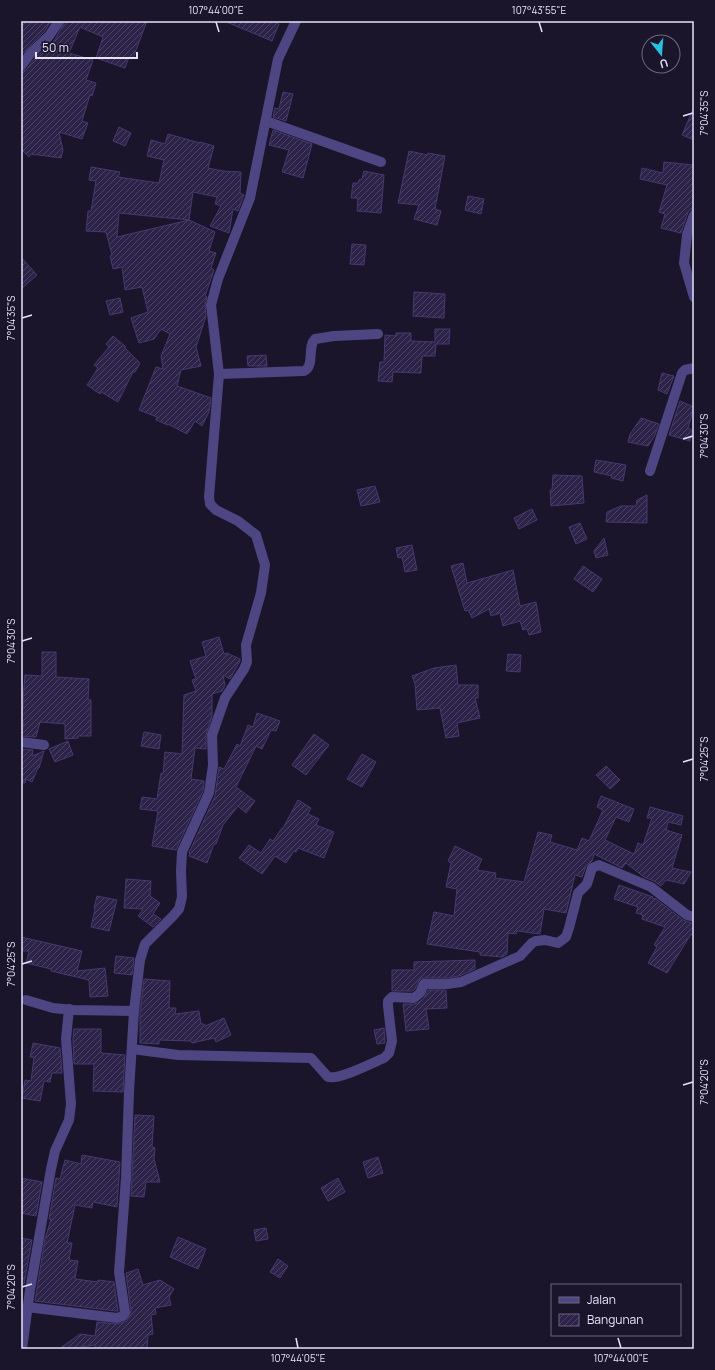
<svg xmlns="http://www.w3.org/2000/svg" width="715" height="1370" font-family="Manrope,sans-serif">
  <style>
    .building { fill: url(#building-hatch); stroke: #483871 }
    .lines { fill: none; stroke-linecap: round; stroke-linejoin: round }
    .minor { stroke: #4d4682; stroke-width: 10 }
    .ticks { fill: none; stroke: #e6e2fb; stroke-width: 1.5 }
    .neatline { fill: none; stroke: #e6e2fb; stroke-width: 1.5 }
    .ticks-label { font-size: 10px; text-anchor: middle; fill: #e6e2fb }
  </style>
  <defs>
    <pattern id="building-hatch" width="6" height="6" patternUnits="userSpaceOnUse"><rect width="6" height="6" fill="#2d2348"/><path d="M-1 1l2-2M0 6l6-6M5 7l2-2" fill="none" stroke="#4b4363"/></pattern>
  </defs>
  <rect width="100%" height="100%" fill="#1a152a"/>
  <g class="building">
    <path d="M21 21H51L44 32 21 55Z"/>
    <path d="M65 21H147L133 58 129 57 125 68 96 58 103 37 80 27 69 53 93 60 86 80 96 83 92 96 90 95 82 121 88 123 82 139 59 132 63 150 61 158 31 154 29 157 21 149V72L26 70 35 58 54 41Z"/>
    <path d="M224 21H272L279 24 272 41Z"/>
    <path d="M283 92 293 94 286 121 273 117 275 108 279 109Z"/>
    <path d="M694 107V140L682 135Z"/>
    <path d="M119 127 131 133 125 146 113 141Z"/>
    <path d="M273 130 312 144 303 178 282 172 289 150 269 145Z"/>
    <path d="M168 134 200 143V142L214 146 208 168 223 171 241 172 240 193 244 195 238 211 233 209 229 233 210 226 221 206 215 204 217 197 193 192 189 220 119 213 117 237 189 220 215 232 209 251 216 253 211 268 214 270 205 296 207 297 205 305 206 316 196 347 201 366 181 370 177 386 211 398 209 412 202 426 195 421 187 434 168 424V425L156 420 157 417 139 410 156 367 163 369 161 356 170 334 161 329 154 339 139 343 131 318 148 312 142 287 125 290 122 267 113 269 110 256 112 255 106 232 86 231 88 211H91L96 181 89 180 91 167 120 172 118 177 159 183 164 160 147 156 151 140 165 144Z"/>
    <path d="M409 151 428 155V153L445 156 435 209 441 211 437 225 414 219 419 205 398 203Z"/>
    <path d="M664 162 694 165V209L690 210 688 212 681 233 661 228 665 214 659 212 667 185 640 179 642 168 663 173Z"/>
    <path d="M364 171 384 175 381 213 357 211 358 198H351L353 183H358L359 180 362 179Z"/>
    <path d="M468 196 484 199 481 214 465 210Z"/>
    <path d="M352 244 366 245 364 265 350 264Z"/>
    <path d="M21 257 37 275 21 289Z"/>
    <path d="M414 292 445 294 444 318 413 316Z"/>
    <path d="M120 298 123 312 110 315 106 301Z"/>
    <path d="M435 329H450L449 344H436L435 356H422L421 373 393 372 392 382 378 381 380 362H384L385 335 396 336V333H411V341L435 342Z"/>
    <path d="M113 336 126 347H124L140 363 135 372H133L118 402 101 392 100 394 87 385 98 368 94 365 109 347 106 344Z"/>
    <path d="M266 355 267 366H248L247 356Z"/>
    <path d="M662 373 674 376 667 394 658 390Z"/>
    <path d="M680 401 694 407 688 428 693 431 690 441 669 435Z"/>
    <path d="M641 418 659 424 654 437 648 446 628 442 630 434Z"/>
    <path d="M596 460 626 465 623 481 611 478 612 476 594 472Z"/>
    <path d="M553 475 582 476 584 503 551 506 550 490H552Z"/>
    <path d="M375 486 380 502 361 506 357 490Z"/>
    <path d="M647 495V523L606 522 607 512 621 506H636L637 500Z"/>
    <path d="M532 509 537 520 519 529 514 518Z"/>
    <path d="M580 523 587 539 576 544 569 527Z"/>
    <path d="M604 538 608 555 596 558 594 551Z"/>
    <path d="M412 545 417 570 405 572 402 557 398 558 396 548Z"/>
    <path d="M463 563 467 583 513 570 520 606 536 602 541 632 529 635 527 629 523 630 520 621 503 626 500 613 491 616 489 609 472 618 468 610 465 611 451 566Z"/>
    <path d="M583 566 602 579 593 592 574 579Z"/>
    <path d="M219 637 224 654 227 653 240 659V661L230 679 223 675 225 685 222 691 212 694V716L206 735V749L195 748 191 779 204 781 203 791 176 850 152 846 158 811 140 809 142 797 157 799 161 773 163 774 165 752 182 754 184 695 196 691 192 680 196 679 190 661 206 656 202 642Z"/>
    <path d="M42 652H56V677L89 679 88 700H91V736H78V738L65 739V724L40 722 36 737 21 736 24 723H21V721L24 699H23L25 675 42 676Z"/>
    <path d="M508 654 521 655 520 672 506 671Z"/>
    <path d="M456 665 458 685H478V698H475L480 718 457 723 459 736 446 738 440 708 417 710 415 684 412 676 434 668Z"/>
    <path d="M257 713 280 721 276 731 271 730 262 749 256 746 236 787 255 801 246 813 238 806 223 825 216 844H214L207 863 189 856 190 853H189L215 796 219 767 224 769 237 744 240 746 248 725 253 727Z"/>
    <path d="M144 732 161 735 159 749 141 746Z"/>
    <path d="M314 734 329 745 306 775 292 765Z"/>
    <path d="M68 741 73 755 55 762 49 749Z"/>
    <path d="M21 749 33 750 32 756 44 751 39 768H38L32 782 26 779 25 783 21 782Z"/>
    <path d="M362 754 376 762 362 787 347 779Z"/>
    <path d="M606 766 620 780 610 789 596 775Z"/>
    <path d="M601 796 634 809 629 822 616 817 605 840 634 854 638 843 643 845 652 818H647L650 807 683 816 681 825 668 822 666 830 682 835 672 868 691 872 684 884 666 880 661 886 654 881 644 877 626 863 622 868 594 854 592 861 586 866 582 877 575 875 566 913 544 909 540 934 517 931 516 934 508 933 507 954 502 957 480 955V952L427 944 434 912 454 916 457 889 446 887 451 863 448 861 455 846 482 859 477 870 496 873 495 878 524 882 538 832 552 835 550 842 577 850 582 838 589 841 603 810 597 807Z"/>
    <path d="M298 800 311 808 308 814 319 819 316 825 334 832 324 858 298 848 296 852 294 851 286 863 275 856 262 874 239 858 249 845 261 853 270 839 273 841 282 828H283Z"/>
    <path d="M126 879 151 881 150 896 160 903 153 914 161 919 153 927 138 916 143 909 124 908Z"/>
    <path d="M619 885 653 897 652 898 656 899 683 920 694 924V937L691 934 667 973 648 963 657 947 654 945 665 927 642 919 643 915 636 913 638 907 614 899Z"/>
    <path d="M97 896 117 900 109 931 91 927 95 909 94 908Z"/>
    <path d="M21 937 82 951 77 971 105 968 108 996 90 997 89 980 51 971V969L26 963 29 951H21Z"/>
    <path d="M116 956 134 958 132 975 114 973Z"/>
    <path d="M475 960V969L459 976 447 978H424L420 979 415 989 412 991H392V970H414V962Z"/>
    <path d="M144 979 170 981 169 1008H176L175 1014 199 1011 201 1024H204L205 1026 224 1018 231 1035 216 1042 214 1038 192 1043 191 1041 159 1040V1044L140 1043V1012Z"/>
    <path d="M428 990H446L447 1008 426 1009 429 1029 406 1031 403 1004H414L418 1003 424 998Z"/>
    <path d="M384 1028 385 1043 377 1044 374 1030Z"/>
    <path d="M74 1029H101V1053L125 1055 123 1092 93 1091 94 1064H74L73 1039Z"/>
    <path d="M33 1043 60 1048 62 1073H52L50 1082 44 1081 40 1101 22 1098 25 1080 31 1081 34 1057H30Z"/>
    <path d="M135 1115 154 1116 152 1147 155 1148 154 1159 160 1182H146L144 1197 131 1196Z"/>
    <path d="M82 1155 120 1162 117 1207 93 1202 92 1208 75 1205 67 1243H72L69 1260 78 1261 75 1279 98 1282V1280L114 1282 118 1311H116L35 1301 45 1239 51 1219H49L56 1178 60 1179 65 1160 81 1164Z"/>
    <path d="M378 1157 383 1173 368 1178 363 1162Z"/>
    <path d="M21 1178 42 1182 36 1216 21 1213Z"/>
    <path d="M338 1178 345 1192 328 1201 321 1188Z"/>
    <path d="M266 1228 268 1239 256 1241 254 1230Z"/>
    <path d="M178 1237 206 1249 198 1269 170 1257Z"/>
    <path d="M21 1238 32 1240 24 1284 21 1283Z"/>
    <path d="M278 1259 288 1266 280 1278 270 1272Z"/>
    <path d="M138 1269 143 1285 160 1280 174 1289 169 1297 171 1305 155 1308 156 1314 151 1315 153 1334 148 1335 147 1349H95V1345L81 1347 78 1349H59L80 1334 95 1336 97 1322 117 1324 127 1321 131 1311 126 1273Z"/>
  </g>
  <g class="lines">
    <g class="minor">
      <path d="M21 66 30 54 49 36 59 21"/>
      <path d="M266 121 381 162"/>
      <path d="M694 215 687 235 684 263 694 297"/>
      <path d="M219 374 304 371C315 366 307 347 315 339L334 336 378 334"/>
      <path d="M650 471 682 373 685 370 694 368"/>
      <path d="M21 742 44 745"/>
      <path d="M26 1000 53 1008 73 1010 134 1011"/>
      <path d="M132 1049 178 1055 311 1058 328 1077C340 1080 372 1063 384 1058L389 1053 392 1041 388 1006V1001L392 997 414 998 420 993 424 984H447L461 982 520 956 532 943 536 941 545 940 558 943 566 937 569 928 578 893 587 884 592 868 599 865 651 887 687 915 694 917"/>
      <path d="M27 1307 117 1318 123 1316 125 1312 119 1272 126 1178 129 1092 134 1011 140 960 145 944 173 916 179 909 182 897 181 871 182 852 209 793 213 765 212 735 225 698 244 669 247 662 246 645 261 593 265 565 256 535 238 521 216 510 210 504 209 497 219 374 211 305 218 279 250 198 278 59 296 21"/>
      <path d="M22 1349 30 1290 51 1169 55 1151 69 1120 71 1104 66 1039 69 1009"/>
    </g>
  </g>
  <path class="ticks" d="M216 22 219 32M539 22 542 32M683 116 693 113M22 318 32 315M683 439 693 436M22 641 32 638M683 762 693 759M22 964 32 961M683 1085 693 1082M22 1287 32 1284M296 1338 298 1348M618 1338 621 1348"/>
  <rect width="715" height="1370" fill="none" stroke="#1a152a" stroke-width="44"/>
  <rect x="551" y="1284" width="130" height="52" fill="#1a152a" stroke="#6c677e"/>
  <rect x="559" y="1297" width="20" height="6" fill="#4d4682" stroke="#6c677e"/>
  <text x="587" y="1304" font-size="12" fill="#e6e2fb">Jalan</text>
  <rect x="559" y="1314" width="20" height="12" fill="url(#building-hatch)" stroke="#6c677e"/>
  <text x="587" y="1324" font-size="12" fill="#e6e2fb">Bangunan</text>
  <g transform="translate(661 54) rotate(163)"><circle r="19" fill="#1a152a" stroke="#6c677e"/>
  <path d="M0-3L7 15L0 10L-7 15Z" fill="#26c2e2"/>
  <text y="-6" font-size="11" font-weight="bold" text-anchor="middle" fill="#e6e2fb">U</text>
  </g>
  <path d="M36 52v6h101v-6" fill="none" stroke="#e6e2fb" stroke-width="2"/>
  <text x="42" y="52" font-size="12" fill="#e6e2fb" stroke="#1a152a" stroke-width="3" paint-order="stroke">50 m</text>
  <rect x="22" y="22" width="671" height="1326" class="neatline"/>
  <g class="ticks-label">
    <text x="216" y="14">107°44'00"E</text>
    <text x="539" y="14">107°43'55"E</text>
    <text transform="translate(704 113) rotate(-90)" y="4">7°04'35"S</text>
    <text transform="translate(11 318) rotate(-90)" y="4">7°04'35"S</text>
    <text transform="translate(704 436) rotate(-90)" y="4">7°04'30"S</text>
    <text transform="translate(11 641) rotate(-90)" y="4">7°04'30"S</text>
    <text transform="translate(704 759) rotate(-90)" y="4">7°04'25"S</text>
    <text transform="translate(11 964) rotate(-90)" y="4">7°04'25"S</text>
    <text transform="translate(704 1082) rotate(-90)" y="4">7°04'20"S</text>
    <text transform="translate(11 1287) rotate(-90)" y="4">7°04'20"S</text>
    <text x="298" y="1362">107°44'05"E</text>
    <text x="621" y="1362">107°44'00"E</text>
  </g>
</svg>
